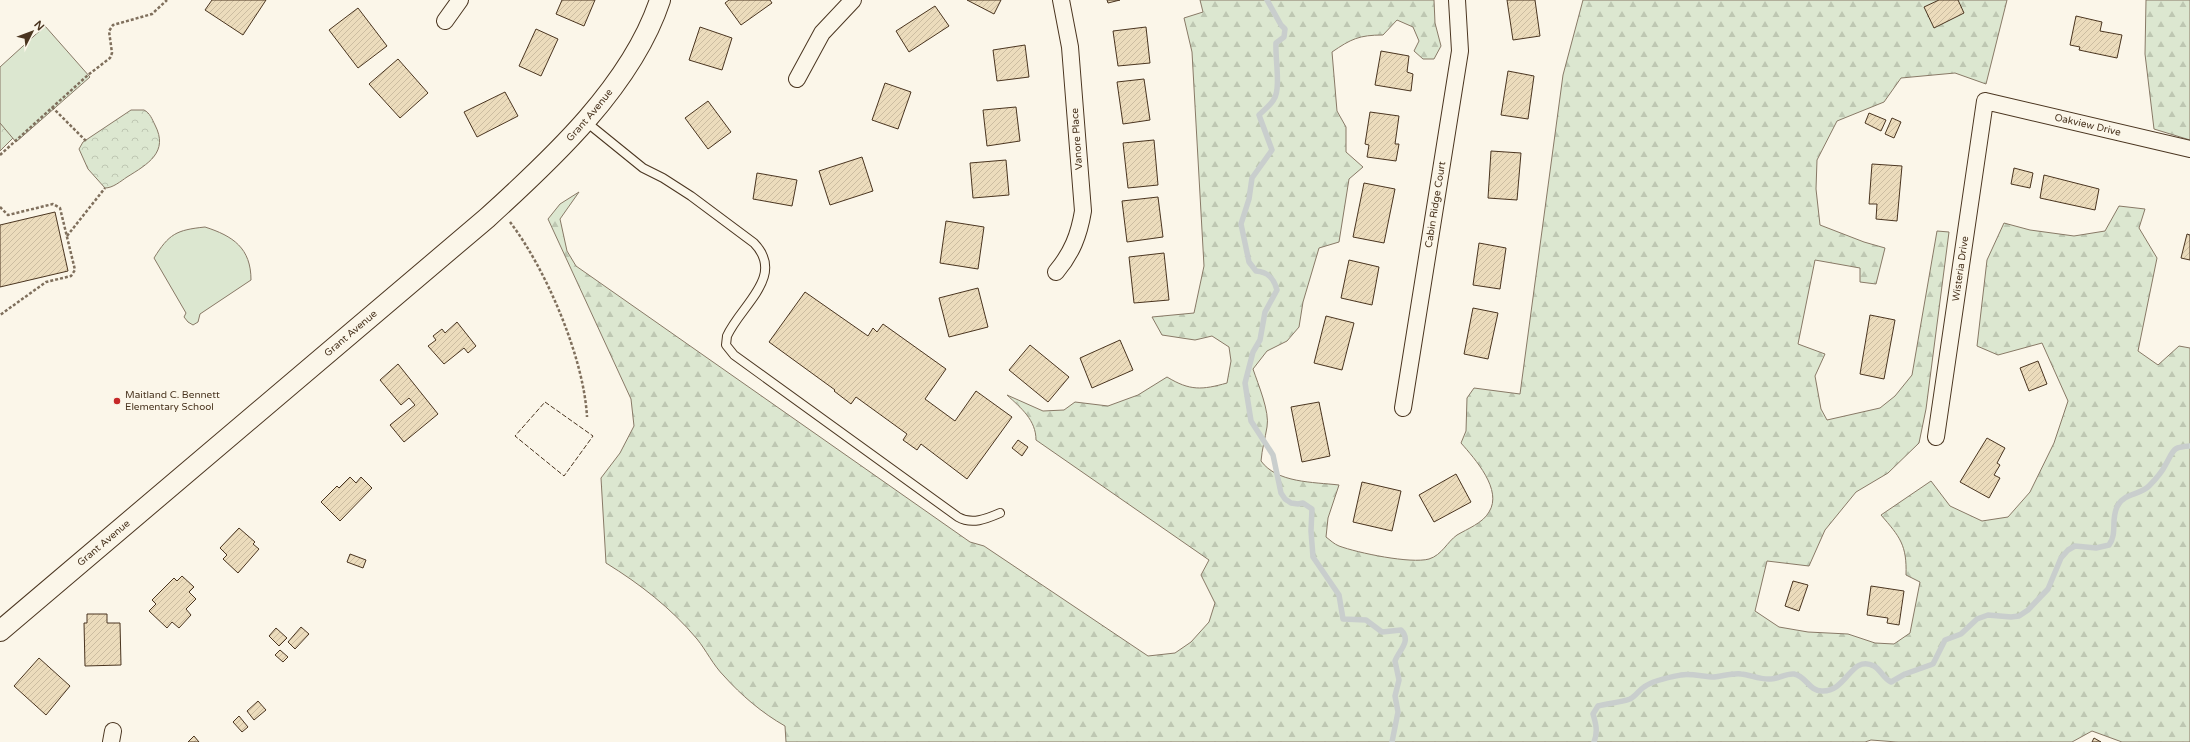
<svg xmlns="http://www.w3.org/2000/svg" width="2190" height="742" font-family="'Varela Round',sans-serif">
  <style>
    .forest { fill: url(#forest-firs); stroke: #887966 }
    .park { fill: url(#park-crowns); stroke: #887966 }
    .garden { fill: #dce7d0; stroke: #887966 }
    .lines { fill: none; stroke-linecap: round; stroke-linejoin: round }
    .stream { stroke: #c9cecd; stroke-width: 5.5 }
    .building { fill: url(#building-hatch); stroke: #4a3520 }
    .service-casing { stroke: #4a3520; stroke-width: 10 }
    .minor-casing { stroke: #4a3520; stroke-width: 18 }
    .tertiary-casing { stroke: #4a3520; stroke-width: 22 }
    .path { stroke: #7f6f5c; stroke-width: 2.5; stroke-dasharray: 3 2; stroke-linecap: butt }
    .service { stroke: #fbf6e9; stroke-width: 8 }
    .minor { stroke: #fbf6e9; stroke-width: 16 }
    .tertiary { stroke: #fbf6e9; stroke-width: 20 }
    .fence { stroke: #4a3520; stroke-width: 1; stroke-dasharray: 5 2; stroke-linecap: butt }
    .poi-dot { fill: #c62828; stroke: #fbf6e9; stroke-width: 1.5 }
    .labels { text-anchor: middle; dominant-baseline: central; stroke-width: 3; stroke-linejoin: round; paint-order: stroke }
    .street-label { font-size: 10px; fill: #4a3520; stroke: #fbf6e9 }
    .poi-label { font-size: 10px; fill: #4a3520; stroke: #fbf6e9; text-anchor: start }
  </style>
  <defs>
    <pattern id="forest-firs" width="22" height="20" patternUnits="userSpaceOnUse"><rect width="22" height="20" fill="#dce7d0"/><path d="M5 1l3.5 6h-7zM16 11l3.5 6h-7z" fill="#bec7b2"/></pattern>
    <pattern id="park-crowns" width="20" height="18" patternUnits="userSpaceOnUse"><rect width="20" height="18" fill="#dce7d0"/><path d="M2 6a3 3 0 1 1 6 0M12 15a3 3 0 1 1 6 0" fill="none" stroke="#bec7b2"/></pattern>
    <pattern id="building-hatch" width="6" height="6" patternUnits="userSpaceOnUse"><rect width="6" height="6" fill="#ecdcbc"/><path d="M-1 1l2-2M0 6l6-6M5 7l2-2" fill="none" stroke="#ccbda1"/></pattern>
  </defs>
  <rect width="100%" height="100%" fill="#fbf6e9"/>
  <g class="forest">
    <path d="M1200 0H1434L1435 23 1441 46 1434 59H1423L1414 51 1419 41 1413 27 1397 20 1383 35C1359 35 1351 39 1332 52L1337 111 1346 127V152L1363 167 1349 179 1339 242 1319 248 1303 302 1299 327 1287 341 1267 351 1253 369C1258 384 1270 412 1267 427 1265 439 1262 449 1261 461 1277 483 1313 482 1339 485L1328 518 1326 537C1330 540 1334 544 1339 546 1358 553 1411 564 1429 559 1442 555 1447 542 1457 535 1467 529 1483 523 1489 512 1503 490 1475 459 1461 443L1466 431 1467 398 1474 388 1520 394 1563 75 1583 0H2007L1986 84 1955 73 1901 78 1884 102 1837 121 1817 160 1816 189 1820 225 1864 242 1885 248 1876 284 1860 282V268L1815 260 1798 344 1825 354 1815 376 1821 409 1827 420 1880 408 1895 396 1912 375 1937 231 1949 232 1926 409 1919 443 1888 473 1856 492 1825 530 1809 566 1767 561 1755 611 1779 627 1808 632 1848 634 1875 643 1894 644 1910 633 1920 582 1906 575C1907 545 1900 537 1881 515L1931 481 1950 506 1982 521 2008 517 2030 492 2054 443 2068 401 2042 343 1998 355 1977 346 1987 260 2004 223 2030 230 2074 236 2105 231 2119 206 2145 209 2139 228 2157 258 2138 351 2158 365 2179 346 2190 348V742H2122L2092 731 2072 742H1897L1871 740 1865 742H786L785 726C762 713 741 695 724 676 713 665 706 650 697 639 671 608 640 584 606 563L601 478 620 453 634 426 631 399 548 219 560 204 579 192 560 219 567 251 576 266 970 542 984 546 1148 656 1175 653 1191 642 1209 622 1215 603 1201 575 1209 560 1036 440C1036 420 1021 408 1007 395L1043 411 1064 410 1075 402 1108 406 1138 395 1167 377C1190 391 1202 390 1227 383L1231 361 1229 347 1212 336 1195 340 1162 335 1152 317 1194 313 1204 266 1192 52 1184 18 1203 12Z"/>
    <path d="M2146 0H2190V140L2154 129 2145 54Z"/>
  </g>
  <g class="park">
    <path d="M131 110H144C150 113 152 119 155 125 169 152 148 164 127 177 121 181 113 188 105 188L88 169 79 149 83 142Z"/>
    <path d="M0 123 14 137 0 151Z"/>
  </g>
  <g class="garden">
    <path d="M45 26 90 77 16 142 0 123V67Z"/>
    <path d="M205 227C233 236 251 248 251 280L200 314 198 322 193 325 188 322 184 317 186 313 154 258C169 234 176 230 205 227Z"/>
  </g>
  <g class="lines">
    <g class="stream">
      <path d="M1267 0 1281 25 1285 29 1284 37 1276 43C1275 57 1281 89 1274 99 1271 105 1264 110 1259 115L1272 150 1252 178 1249 199 1241 224 1249 262 1256 271C1268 272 1274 278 1277 290L1265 312 1260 340 1253 352 1245 383 1251 421 1273 455 1281 493 1285 499 1291 503 1298 504 1303 503 1312 509 1311 531 1313 557 1339 595 1343 619 1366 620 1382 632 1401 630C1412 641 1399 650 1395 661L1399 680 1395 696 1398 712 1392 742"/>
      <path d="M1594 742C1598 732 1596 724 1593 714L1598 706C1608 703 1619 703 1630 699 1636 696 1639 690 1644 687 1653 680 1670 677 1681 675 1691 673 1704 677 1714 677 1723 676 1733 673 1741 674 1751 675 1760 680 1771 679 1779 679 1786 673 1794 674 1806 676 1809 691 1822 691 1847 692 1851 654 1874 666 1881 670 1883 678 1891 682L1905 674 1933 664 1945 640 1961 634 1977 619 1988 615 2011 617 2019 616 2028 610 2048 589 2061 558 2068 550 2075 546 2096 548 2109 545C2118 533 2110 518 2118 505 2125 493 2140 495 2149 486 2155 480 2162 472 2166 464 2174 450 2172 447 2190 446"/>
    </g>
  </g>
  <g class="building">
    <path d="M212 0H266L243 35 205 10Z"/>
    <path d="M562 0H595L584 26 556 14Z"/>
    <path d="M729 0H770L772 3 741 25 725 3Z"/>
    <path d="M967 0H1001L994 14Z"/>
    <path d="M1107 0H1120L1108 3Z"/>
    <path d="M1507 0H1535L1540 36 1513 40Z"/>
    <path d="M1939 0H1958L1964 13 1934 28 1924 7Z"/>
    <path d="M935 6 949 26 909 52 896 31Z"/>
    <path d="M358 8 387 46 358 68 329 30Z"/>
    <path d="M2076 16 2102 22 2100 31 2122 35 2117 58 2079 50 2080 47 2070 45Z"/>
    <path d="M700 27 732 38 722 70 689 60Z"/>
    <path d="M1146 27 1150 63 1118 66 1113 31Z"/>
    <path d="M536 29 558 39 541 76 519 66Z"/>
    <path d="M1025 45 1029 77 997 81 993 50Z"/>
    <path d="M1381 51 1409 56 1407 72 1413 74 1411 91 1375 85Z"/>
    <path d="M398 59 428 93 400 118 369 84Z"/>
    <path d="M1508 71 1534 76 1528 119 1501 115Z"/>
    <path d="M1144 79 1150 120 1123 124 1117 82Z"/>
    <path d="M885 83 911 92 898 129 872 120Z"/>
    <path d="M505 92 518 116 477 137 464 112Z"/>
    <path d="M708 101 731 132 708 149 685 118Z"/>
    <path d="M1016 107 1020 141 987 146 983 110Z"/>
    <path d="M1370 112 1399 116 1395 144H1399L1396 161 1367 157 1369 145 1365 144Z"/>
    <path d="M1869 113 1886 120 1881 131 1865 123Z"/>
    <path d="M1892 118 1901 122 1894 138 1885 134Z"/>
    <path d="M1154 140 1158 185 1128 188 1123 143Z"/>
    <path d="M1491 151 1521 153 1517 200 1488 198Z"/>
    <path d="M862 157 873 191 830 205 819 171Z"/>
    <path d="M1006 160 1009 195 973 198 970 163Z"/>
    <path d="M1872 164 1902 166 1897 221 1876 219 1877 204H1869Z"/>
    <path d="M2014 168 2033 173 2030 188 2011 184Z"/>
    <path d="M757 173 797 180 792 206 753 199Z"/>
    <path d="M2044 175 2099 189 2095 210 2040 198Z"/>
    <path d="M1364 183 1395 189 1384 243 1353 237Z"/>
    <path d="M1158 197 1163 237 1127 242 1122 201Z"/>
    <path d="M55 212 68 271 0 287V225Z"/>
    <path d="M946 221 984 227 978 269 940 263Z"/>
    <path d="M2187 234 2190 235V260L2181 258Z"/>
    <path d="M1479 243 1506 248 1500 289 1473 285Z"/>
    <path d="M1164 253 1169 300 1134 303 1129 257Z"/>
    <path d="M1349 260 1379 267 1372 305 1341 298Z"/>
    <path d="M978 288 988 327 949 337 939 298Z"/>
    <path d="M805 292 868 336 873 328 877 332 883 324 946 369 925 399 955 421 976 391 1012 417 967 479 921 444 917 450 903 440 907 434 856 397 851 404 834 391 835 390 769 342Z"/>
    <path d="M1473 308 1498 313 1488 359 1464 354Z"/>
    <path d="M1870 315 1895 320 1884 379 1860 374Z"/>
    <path d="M1326 316 1354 323 1342 370 1314 363Z"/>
    <path d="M457 322 476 346 468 353 464 348 444 364 428 346 436 340 433 336 442 329 445 333Z"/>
    <path d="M1120 340 1133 370 1092 388 1080 358Z"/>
    <path d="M1030 345 1069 377 1048 402 1009 370Z"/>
    <path d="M2038 361 2047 384 2029 391 2020 368Z"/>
    <path d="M398 364 438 414 404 442 390 425 415 405 409 398 401 405 380 380Z"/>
    <path d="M1319 402 1330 456 1302 462 1291 407Z"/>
    <path d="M1987 438 2005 448 1997 463 2000 465 1994 475 2000 478 1989 498 1960 482Z"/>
    <path d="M1018 440 1028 447 1022 456 1012 448Z"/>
    <path d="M1456 474 1471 502 1434 522 1419 495Z"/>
    <path d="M350 477 356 483 361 477 372 488 340 521 321 502 337 486 339 488Z"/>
    <path d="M1362 482 1401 491 1392 531 1353 522Z"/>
    <path d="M239 528 255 542 253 544 259 549 238 573 223 559 227 555 220 548Z"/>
    <path d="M350 554 366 560 363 568 347 562Z"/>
    <path d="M182 576 194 587 189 592 196 599 186 609 191 615 179 628 172 622 167 628 149 611 156 604 152 600 174 578 177 581Z"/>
    <path d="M1793 581 1808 585 1799 611 1785 606Z"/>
    <path d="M1871 586 1904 591 1899 625 1887 623 1888 618 1867 615Z"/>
    <path d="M87 614H107V623H120L121 665 85 666 84 623H87Z"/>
    <path d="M301 627 309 634 295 649 288 642Z"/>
    <path d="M276 628 287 638 279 646 269 636Z"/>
    <path d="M280 650 288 657 283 662 275 655Z"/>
    <path d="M39 658 70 686 46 715 14 686Z"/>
    <path d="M258 701 266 710 254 720 247 711Z"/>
    <path d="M239 716 248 727 242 732 233 722Z"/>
    <path d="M194 736 199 742H188Z"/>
    <path d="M2094 738 2101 742H2092Z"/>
  </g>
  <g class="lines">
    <g class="service-casing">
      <path id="service" d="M585 121 643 168 663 178 691 196 754 243C786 276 741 305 727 336L726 345 734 355 958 517C972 525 986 519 1000 513"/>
    </g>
    <g class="minor-casing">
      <g id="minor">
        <path d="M445 21 460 0"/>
        <path d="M797 79 822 33 853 0"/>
        <path d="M1056 272C1072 253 1079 235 1083 211L1070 47 1061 0"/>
        <path id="s1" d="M1403 408 1460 51 1457 0"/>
        <path id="s2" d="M1936 437 1985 101 2190 149"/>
        <path d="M111 742 113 731"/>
      </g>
    </g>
    <g class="tertiary-casing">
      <g id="tertiary">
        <path id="s3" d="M0 631 487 218C552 159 632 85 660 0"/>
      </g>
    </g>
    <g class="path">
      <path d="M52 107 86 141"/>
      <path d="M0 155 88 75 110 58 112 53 109 31 113 25 152 14 167 0"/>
      <path d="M0 207 8 215 53 204 60 208 75 270 71 276 46 282 0 315"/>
      <path d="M510 222C546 269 584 358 587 417"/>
      <path d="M67 236 105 188"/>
    </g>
    <use href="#service" class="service"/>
    <use href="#minor" class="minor"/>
    <use href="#tertiary" class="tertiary"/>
    <path class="fence" d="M545 402 593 436 564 476 515 436Z"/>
  </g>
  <circle class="poi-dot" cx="117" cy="401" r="4"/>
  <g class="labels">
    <g class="street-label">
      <text stroke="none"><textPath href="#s3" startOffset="784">Grant Avenue</textPath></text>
      <text stroke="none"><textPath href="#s2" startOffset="445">Oakview Drive</textPath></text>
      <text transform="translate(1077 139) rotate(-94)">Vanore Place</text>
      <text stroke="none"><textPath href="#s1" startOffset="206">Cabin Ridge Court</textPath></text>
      <text stroke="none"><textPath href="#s2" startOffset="170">Wisteria Drive</textPath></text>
      <text stroke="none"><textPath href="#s3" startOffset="460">Grant Avenue</textPath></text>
      <text stroke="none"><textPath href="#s3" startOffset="136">Grant Avenue</textPath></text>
    </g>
    <g class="poi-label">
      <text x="125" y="395">Maitland C. Bennett<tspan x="125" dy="12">Elementary School</tspan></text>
    </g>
  </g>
  <g transform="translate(32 32) rotate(48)" stroke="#fbf6e9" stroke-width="3" paint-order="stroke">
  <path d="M0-3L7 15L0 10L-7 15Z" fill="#4a3520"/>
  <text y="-6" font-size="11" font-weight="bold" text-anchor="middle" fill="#4a3520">N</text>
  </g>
</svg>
